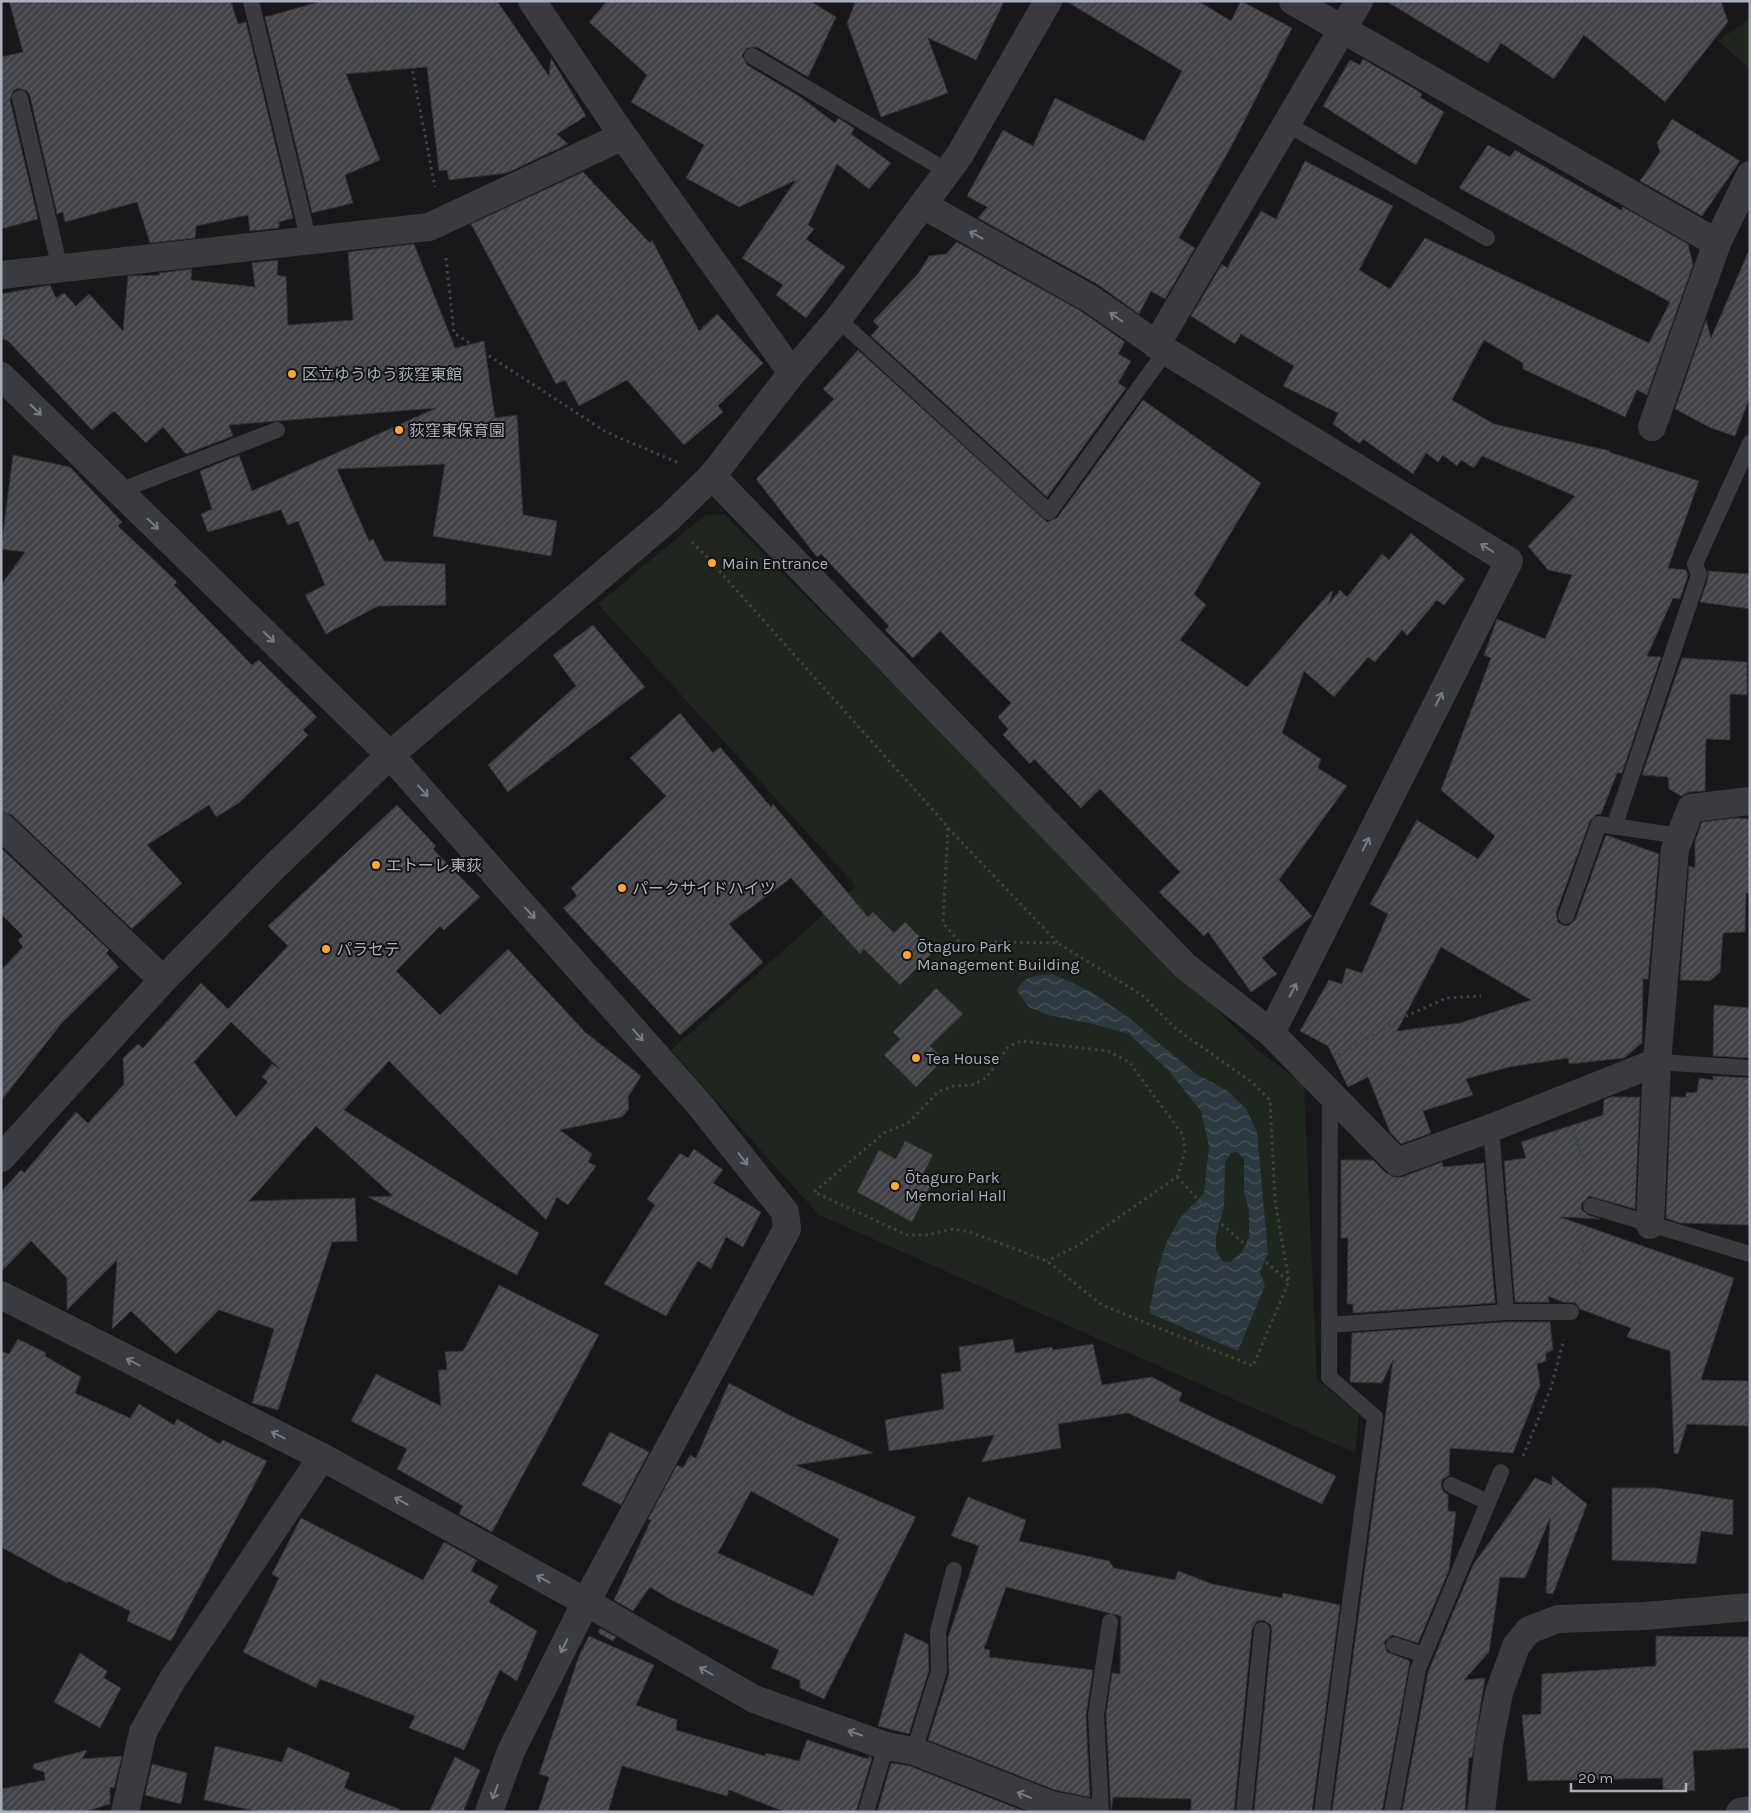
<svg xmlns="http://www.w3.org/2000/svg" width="1751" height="1813" font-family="Karla,'Noto Sans JP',sans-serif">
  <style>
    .green { fill: #1e261e }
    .water { fill: url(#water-waves); fill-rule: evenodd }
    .building { fill: url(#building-hatch); stroke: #323237; fill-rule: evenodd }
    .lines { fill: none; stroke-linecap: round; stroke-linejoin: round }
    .path { stroke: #3f4247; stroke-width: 3; stroke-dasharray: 2.5 4; stroke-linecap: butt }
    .service { stroke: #393b40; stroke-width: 16 }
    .minor { stroke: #393b40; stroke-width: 28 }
    .tertiary { stroke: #393b40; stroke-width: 28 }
    .oneway { stroke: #777b84 }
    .poi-dot { fill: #fda92e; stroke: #131316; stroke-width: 2 }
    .labels { text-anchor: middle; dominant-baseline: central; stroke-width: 4; stroke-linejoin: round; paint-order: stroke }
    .poi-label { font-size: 16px; fill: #aab0bb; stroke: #131316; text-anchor: start }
  </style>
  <defs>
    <pattern id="water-waves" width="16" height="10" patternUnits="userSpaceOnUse" patternTransform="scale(1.25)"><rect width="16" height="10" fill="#2d3940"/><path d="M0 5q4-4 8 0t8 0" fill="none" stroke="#49535a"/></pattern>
    <pattern id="building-hatch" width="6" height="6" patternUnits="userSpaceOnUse" patternTransform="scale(1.25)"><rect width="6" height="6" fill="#424348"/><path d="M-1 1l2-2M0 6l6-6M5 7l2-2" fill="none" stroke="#5b5c60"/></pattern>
  </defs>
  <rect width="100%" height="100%" fill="#18181b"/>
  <g class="green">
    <path d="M1750 18V69L1718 41Z"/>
    <path d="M724 514 1255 1048 1304 1085 1317 1379 1359 1415 1355 1453 819 1215 671 1050 856 886 598 604 705 515Z"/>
  </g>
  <path class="water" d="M1052 974 1090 991 1129 1018 1196 1074 1226 1090 1246 1109 1257 1132 1268 1253 1260 1272 1265 1286 1238 1351 1149 1313 1157 1272 1167 1241 1181 1217 1204 1193 1209 1147 1201 1111 1167 1069 1129 1034 1089 1023 1048 1015 1029 1007 1017 991C1023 975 1036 976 1052 974ZM1237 1152 1244 1159V1192L1249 1211V1237L1242 1252 1230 1262H1223L1216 1250V1236L1224 1206 1225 1163 1231 1153Z"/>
  <g class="building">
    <path d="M9 1H231L238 24 246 22 293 218 279 222V228L250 231 248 215 196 226 195 238 150 243 137 202 65 222 63 212 57 214 30 96 27 91 18 88 13 91 10 100 38 219 1 229V57L23 52Z"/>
    <path d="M323 1H497L549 76 551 58 586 116 557 134 568 144 507 173 449 180 447 170 439 171 427 67 346 74 380 160 345 175 353 203 312 213 265 17Z"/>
    <path d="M607 1H810L836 17 808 77 757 47 747 48 742 55 747 65 799 96 835 123 838 118 854 128 851 134 891 163 869 189 837 164 808 225 814 229 806 239 845 267 806 318 776 295 783 285 742 258 796 180 739 207 686 178 704 145 631 102 647 75 589 22Z"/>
    <path d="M850 1H1004L976 60 928 38 948 93 881 117 847 23 855 3Z"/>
    <path d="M1066 1H1198L1231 21 1241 1 1292 28 1232 145 1179 238 1195 248 1165 299 1151 291 1139 314 1097 284 978 218 987 207 967 196 1003 130 1033 146 1055 98 1144 141 1182 71Z"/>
    <path d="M1386 1H1721L1728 22 1665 102 1584 35 1554 79 1501 43 1488 63Z"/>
    <path d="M1363 59 1415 89 1422 94 1420 97 1444 112 1416 165 1323 106 1350 60 1360 65Z"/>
    <path d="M1672 119 1740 161 1702 216 1640 181 1660 152 1657 143Z"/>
    <path d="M1488 145 1510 157 1515 150 1621 210 1623 207 1688 244 1693 265 1647 395 1637 390 1625 417 1523 369V363L1484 340 1452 400 1494 424 1610 451 1609 452 1699 481 1668 568 1686 570 1688 575 1680 599 1673 598 1647 656 1661 657 1622 773H1617L1601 814 1596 815 1590 821 1556 913 1558 922 1562 925 1568 926 1575 920 1606 835 1659 854 1648 979H1643L1642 1043 1624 1058 1569 1064 1568 1058 1509 1067 1466 1079 1473 1095 1423 1111 1431 1133 1401 1144 1390 1132 1368 1077 1348 1087 1328 1046 1300 1031 1329 980 1342 984 1346 968 1362 973 1388 914 1370 904 1417 820 1478 859 1495 836 1441 790 1491 658 1484 655 1497 619 1545 639 1572 575 1548 570 1528 546 1575 496 1482 456 1474 468 1461 460 1457 466 1443 455 1438 462 1426 453 1413 474 1363 439 1360 444 1333 424 1338 413 1283 386 1294 366 1241 334 1235 344 1191 316 1222 264 1227 268 1261 211 1276 219 1305 161 1393 206 1359 270 1390 289 1425 238 1649 343 1670 302 1459 188ZM1441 947 1531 1000 1460 1023 1397 1031Z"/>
    <path d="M583 172 650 243 652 240 699 331 717 314 763 363 718 406 723 412 684 445 627 380 579 406 565 380 556 384 471 224Z"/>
    <path d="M957 242 1081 311 1125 342 1118 354 1131 361 1118 383 1126 388 1047 497 871 336 879 327 873 321 918 274 929 256 946 254Z"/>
    <path d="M414 244 455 348 484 341 495 418 517 415 523 515 557 521 551 556 433 536 445 464 337 469 369 541 373 539 384 561 445 564 446 605 378 606 326 634 305 595 325 585 298 521 288 525 281 510 208 532 201 514 212 509 200 471 239 455 252 491 436 408 229 425 233 436 186 454 163 427 146 443 114 411 92 430 8 341 1 338V294L50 285 56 298 64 293 76 306 89 294 123 331 128 276 160 275 159 273 192 269 191 280 255 287 252 263 278 260 277 275 286 277 288 325 353 320 348 252Z"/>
    <path d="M1750 248V397L1735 436 1711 428 1675 409 1706 320 1711 338Z"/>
    <path d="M858 350 1047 522 1057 518 1143 400 1261 483 1194 594 1206 605 1180 640 1247 687 1331 591 1333 592 1328 605 1340 590 1347 597 1382 554 1389 560 1411 533 1465 579 1444 605 1437 600 1407 636 1402 630 1375 662 1368 657 1334 697 1304 671 1282 733 1321 759 1318 768 1347 786 1279 880 1312 916 1262 958 1277 974 1251 992 1208 932 1204 936 1159 892 1180 872 1100 789 1081 808 1034 759 1030 764 1003 735 1008 729 998 717 1011 703 940 631 913 658 885 630 889 626 821 554 817 557 756 479 834 399 823 389Z"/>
    <path d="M13 455 70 467 122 522 118 526 177 582 174 585 252 665 259 660 317 717 303 730 308 735 239 803 216 817 209 805 147 845 182 883 132 929 12 815 1 811V585L25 552 1 549Z"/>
    <path d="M1708 571 1750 574V609L1700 602 1708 578Z"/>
    <path d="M593 625 645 687 508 792 488 765 576 686 553 655Z"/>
    <path d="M1682 658 1747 662V695L1730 694V740L1706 739 1705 791 1689 792 1681 796 1669 789 1668 777 1642 775Z"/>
    <path d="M680 713 713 753 720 747 771 807 773 804 868 917 873 912 894 933 905 922 934 951 900 985 864 949 860 954 791 878 729 924 763 962 680 1035 563 908 577 896 571 888 666 796 630 758Z"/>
    <path d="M397 805 436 846 433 849 480 897 444 930 440 926 396 971 440 1015 508 949 585 1032 641 1076 628 1097 629 1109 622 1117 560 1130 592 1154 588 1162 596 1166 568 1205 557 1197 546 1220 389 1061 344 1110 539 1233 517 1275 368 1197 393 1196 316 1126 249 1201 355 1198 357 1241 332 1242 278 1410 252 1403 274 1329 219 1310 176 1354 131 1311 112 1329 117 1260 67 1310V1278L31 1241 1 1272V1192L21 1170 24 1173 76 1112 88 1123 124 1084 123 1058 138 1044 143 1048 201 983 228 1009 288 946 268 926ZM231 1022 280 1069 272 1064 262 1077 268 1082 236 1117 194 1062Z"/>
    <path d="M1736 818 1750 819V893H1746L1745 932 1723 933 1720 972 1710 981 1680 980 1689 866 1695 868V841L1702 822Z"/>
    <path d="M1 848 109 950 106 953 119 967 61 1024 1 1101V970L23 947 18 940 23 936 1 914Z"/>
    <path d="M936 988 963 1014 930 1046 944 1059 916 1087 884 1055 900 1039 893 1032Z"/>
    <path d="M1714 1005 1750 1008V1058L1713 1056Z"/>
    <path d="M1713 1076 1750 1078V1225L1680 1223 1666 1218 1671 1097H1686V1093L1697 1092 1699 1078 1713 1080Z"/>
    <path d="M1611 1097H1640L1635 1209 1589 1196 1582 1203 1581 1209 1588 1215 1600 1219 1560 1217 1734 1278 1701 1380 1748 1381V1426L1687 1424 1678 1454 1674 1453 1670 1351 1627 1337 1631 1328 1580 1309 1576 1303 1563 1302 1548 1296 1549 1302H1515L1504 1161 1526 1158 1521 1142 1603 1115 1604 1100Z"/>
    <path d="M905 1141 933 1155 923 1174 934 1180 912 1222 857 1192 879 1150 896 1159Z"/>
    <path d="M694 1149 723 1170 713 1183 761 1212 743 1247 726 1237 711 1269 698 1261 666 1316 604 1284 655 1205 647 1199 680 1153 688 1158Z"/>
    <path d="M1341 1160H1373L1386 1173 1394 1177H1402L1442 1162 1443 1167 1484 1163 1495 1303 1353 1313V1304H1347L1348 1238H1341Z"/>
    <path d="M499 1285 599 1335 492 1532 459 1514 463 1506 397 1469 407 1449 351 1421 376 1374 441 1406 438 1370H447L445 1352 463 1351Z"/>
    <path d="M1506 1322H1550L1553 1350 1546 1353V1361L1537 1364 1540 1385 1513 1453 1450 1448 1449 1475 1442 1480 1441 1485 1443 1491 1448 1495V1511L1456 1512 1449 1570 1418 1643 1392 1635 1384 1642 1387 1652 1410 1661 1382 1812H1332L1393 1360 1382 1383 1350 1382 1352 1333Z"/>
    <path d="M18 1339 46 1353 45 1356 81 1377 75 1393 130 1418 139 1404 174 1425 177 1419 220 1444 223 1440 267 1461 171 1641 127 1621 130 1611 68 1581 67 1583 1 1547V1351L9 1354Z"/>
    <path d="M1013 1339 1015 1353 1052 1347 1053 1350 1093 1344 1102 1385 1152 1377 1182 1393 1179 1401 1336 1476 1322 1504 1128 1413 1058 1424 1061 1448 982 1462 994 1435 889 1451 885 1420 944 1409 941 1374 961 1371 959 1347Z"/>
    <path d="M729 1383 793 1417 873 1453 796 1465 916 1517 824 1699 800 1688V1680L771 1668 779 1650 673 1601 650 1587 633 1611 614 1600 651 1520 648 1519 677 1465 683 1468 690 1455 696 1458ZM751 1491 839 1539 813 1596 718 1553Z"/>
    <path d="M610 1432 649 1452 621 1505 582 1485Z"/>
    <path d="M1552 1476 1587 1504 1553 1594 1546 1593 1550 1518 1525 1578 1500 1577 1489 1652 1464 1680 1485 1678 1472 1758 1469 1757 1465 1812H1402L1428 1672 1473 1565 1535 1478 1552 1485Z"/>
    <path d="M1612 1488H1657L1733 1500V1535L1701 1531 1696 1564 1612 1560Z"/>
    <path d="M968 1497 1026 1520 1019 1541 1109 1561 1114 1568 1175 1580 1178 1571 1212 1584 1282 1598 1283 1593 1340 1605 1312 1812H1254L1272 1631 1271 1625 1263 1620 1257 1621 1252 1629 1234 1812H1191V1799L1113 1797 1111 1812 1106 1715 1112 1673 1120 1674 1121 1616 1006 1587 984 1649 990 1650 989 1657 1093 1670 1086 1715 1090 1797 1055 1790 928 1740 949 1674 948 1638 979 1546 951 1536Z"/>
    <path d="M301 1518 423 1580 444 1542 477 1560 471 1571 498 1586 489 1602 537 1631 517 1681 500 1670 464 1750 409 1728 415 1716 320 1679 316 1688 243 1652 279 1578 272 1574Z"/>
    <path d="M600 1628 616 1637 613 1641 598 1633Z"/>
    <path d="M905 1633 928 1644 929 1670 909 1734 878 1726Z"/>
    <path d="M589 1636 654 1665 636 1705 677 1720 676 1730 765 1756 766 1753 799 1761 807 1740 868 1759 869 1756 872 1758 856 1812H785L729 1790 727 1796 622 1766 608 1812H538L549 1777 539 1774 579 1656Z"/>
    <path d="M1656 1636 1750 1637V1748L1693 1751 1695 1791 1663 1789V1778L1528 1781 1522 1715 1541 1714 1542 1674 1656 1666Z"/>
    <path d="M80 1653 107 1671 104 1678 121 1688 100 1728 54 1702Z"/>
    <path d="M215 1746 282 1762 288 1747 350 1773 344 1788 399 1809V1812H260L204 1800Z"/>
    <path d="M87 1750 82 1759 122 1756 114 1788 110 1787V1804L85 1812H1V1789L45 1780 44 1772 33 1769 34 1764Z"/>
    <path d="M455 1757 480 1770 463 1812H429Z"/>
    <path d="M891 1763 910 1766 1026 1812H877Z"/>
    <path d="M152 1764 187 1773 181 1804 145 1795Z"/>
  </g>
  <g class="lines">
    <g class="path">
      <path d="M399 1 435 187"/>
      <path d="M446 258 454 333 606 432 679 463"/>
      <path d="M692 542 709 559"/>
      <path d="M715 566 948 827 943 923 969 953 992 942 1058 943 1143 996 1175 1028 1253 1083 1270 1100 1275 1201 1289 1281 1253 1366 1102 1305 1047 1261 970 1232 953 1229 927 1235H907L814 1192 884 1133 908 1123 938 1092 953 1086 972 1085 986 1078 1008 1047 1021 1041 1108 1051 1129 1062 1183 1135 1185 1152 1177 1177 1079 1245 1047 1261"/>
      <path d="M1 767 74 693"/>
      <path d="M948 828 1058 943"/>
      <path d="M1338 1055 1406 1016 1447 998 1481 996"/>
      <path d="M1573 1131 1591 1179"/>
      <path d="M1177 1177 1219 1222 1288 1281"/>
      <path d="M1576 1284 1586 1234"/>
      <path d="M1523 1456 1551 1388 1564 1339"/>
    </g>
    <g class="service">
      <path d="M251 1 309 242"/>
      <path d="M752 56 947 171"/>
      <path d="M20 98 60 269"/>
      <path d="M1287 124 1487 238"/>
      <path d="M838 319 1049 512 1166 351"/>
      <path d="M119 491 277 430"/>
      <path d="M1614 827 1699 575 1695 564 1750 443"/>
      <path d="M1566 916 1599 824 1680 836"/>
      <path d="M1657 1062 1750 1068"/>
      <path d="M1491 1128 1506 1312"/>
      <path d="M1591 1206 1750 1254"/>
      <path d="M1329 1325 1506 1312H1571"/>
      <path d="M1451 1485 1488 1502"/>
      <path d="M1394 1645 1424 1655"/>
      <path d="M914 1751 939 1671 938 1631 954 1570"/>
      <path d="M866 1812 886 1746"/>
      <path d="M1101 1812 1096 1715 1110 1622"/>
      <path d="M1244 1812 1262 1630"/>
      <path d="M1322 1812 1375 1417 1329 1377 1330 1092"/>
      <path d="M1392 1812 1418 1669 1501 1472"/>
    </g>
    <g class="minor">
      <path d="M532 1 623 136 792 373"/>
      <path d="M1293 1 1717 243"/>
      <path d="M923 205 1089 298 1166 351 1509 561 1271 1033"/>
      <path d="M1 275 429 227 623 136"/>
      <path d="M1156 345 1359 1"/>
      <path d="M1 376 390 755 699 1104 785 1212 787 1229 586 1602 511 1751 489 1812"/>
      <path d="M1652 427 1717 243 1750 175"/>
      <path d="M712 476 1185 966 1271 1033 1397 1162 1491 1128 1657 1062"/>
      <path d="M1 826 163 980"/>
      <path d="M1650 1225 1657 1062 1675 849 1691 808 1750 801"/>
      <path d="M1 1295 322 1457 586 1602 754 1699 886 1746 914 1751 1051 1805 1088 1812"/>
      <path d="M125 1812 143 1732 171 1682 322 1457"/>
      <path d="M1481 1812 1489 1744 1499 1693 1516 1646 1529 1630 1558 1619 1645 1616 1750 1607"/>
      <path d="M1740 1812 1750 1810"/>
    </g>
    <path class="tertiary" d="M1 1158 163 980 272 869 390 755 669 518 712 476 792 373 838 319 959 156 1048 1"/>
  </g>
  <defs><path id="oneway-shaft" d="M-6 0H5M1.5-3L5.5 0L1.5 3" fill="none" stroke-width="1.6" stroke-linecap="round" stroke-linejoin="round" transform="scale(1.25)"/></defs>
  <g class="oneway">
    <use href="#oneway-shaft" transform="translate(976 235) rotate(-151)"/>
    <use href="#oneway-shaft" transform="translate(1116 317) rotate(-145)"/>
    <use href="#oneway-shaft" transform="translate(36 410) rotate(44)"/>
    <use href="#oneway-shaft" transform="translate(153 524) rotate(44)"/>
    <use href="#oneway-shaft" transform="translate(1487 548) rotate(-148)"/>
    <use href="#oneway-shaft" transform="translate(269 637) rotate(44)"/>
    <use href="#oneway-shaft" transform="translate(1439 699) rotate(-63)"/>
    <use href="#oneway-shaft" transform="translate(423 791) rotate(48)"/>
    <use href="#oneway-shaft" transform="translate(1366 844) rotate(-63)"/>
    <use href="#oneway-shaft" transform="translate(530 913) rotate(48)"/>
    <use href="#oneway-shaft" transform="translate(1293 990) rotate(-63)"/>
    <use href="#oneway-shaft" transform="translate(638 1035) rotate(49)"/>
    <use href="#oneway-shaft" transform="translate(743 1159) rotate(52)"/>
    <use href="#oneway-shaft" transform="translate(133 1362) rotate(-153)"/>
    <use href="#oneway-shaft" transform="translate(278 1435) rotate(-153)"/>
    <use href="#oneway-shaft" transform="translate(401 1501) rotate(-151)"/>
    <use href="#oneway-shaft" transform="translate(543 1579) rotate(-151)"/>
    <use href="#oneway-shaft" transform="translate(564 1646) rotate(117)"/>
    <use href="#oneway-shaft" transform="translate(706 1671) rotate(-150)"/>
    <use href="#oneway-shaft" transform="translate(855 1733) rotate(-161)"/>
    <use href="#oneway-shaft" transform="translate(495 1792) rotate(111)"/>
    <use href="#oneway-shaft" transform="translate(1024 1795) rotate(-158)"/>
  </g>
  <g class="poi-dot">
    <circle cx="292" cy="374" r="5"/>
    <circle cx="399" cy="430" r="5"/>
    <circle cx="712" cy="563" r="5"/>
    <circle cx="376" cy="865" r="5"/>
    <circle cx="622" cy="888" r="5"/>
    <circle cx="326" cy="949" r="5"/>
    <circle cx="907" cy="955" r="5"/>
    <circle cx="916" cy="1058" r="5"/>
    <circle cx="895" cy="1186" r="5"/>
  </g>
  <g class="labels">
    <g class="poi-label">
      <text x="302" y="374">区立ゆうゆう荻窪東館</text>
      <text x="409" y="430">荻窪東保育園</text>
      <text x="722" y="563">Main Entrance</text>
      <text x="386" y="865">エトーレ東荻</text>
      <text x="632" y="888">パークサイドハイツ</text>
      <text x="917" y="946">Ōtaguro Park<tspan x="917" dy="18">Management Building</tspan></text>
      <text x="336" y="949">パラセテ</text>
      <text x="926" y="1058">Tea House</text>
      <text x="905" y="1177">Ōtaguro Park<tspan x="905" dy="18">Memorial Hall</tspan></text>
    </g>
  </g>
  <rect width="1751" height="1813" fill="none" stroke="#aab0bb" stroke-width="5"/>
  <path d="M1571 1783v8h115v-8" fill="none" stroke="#aab0bb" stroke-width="2.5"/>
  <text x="1578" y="1783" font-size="15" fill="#aab0bb" stroke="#131316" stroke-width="4" paint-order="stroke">20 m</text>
</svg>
